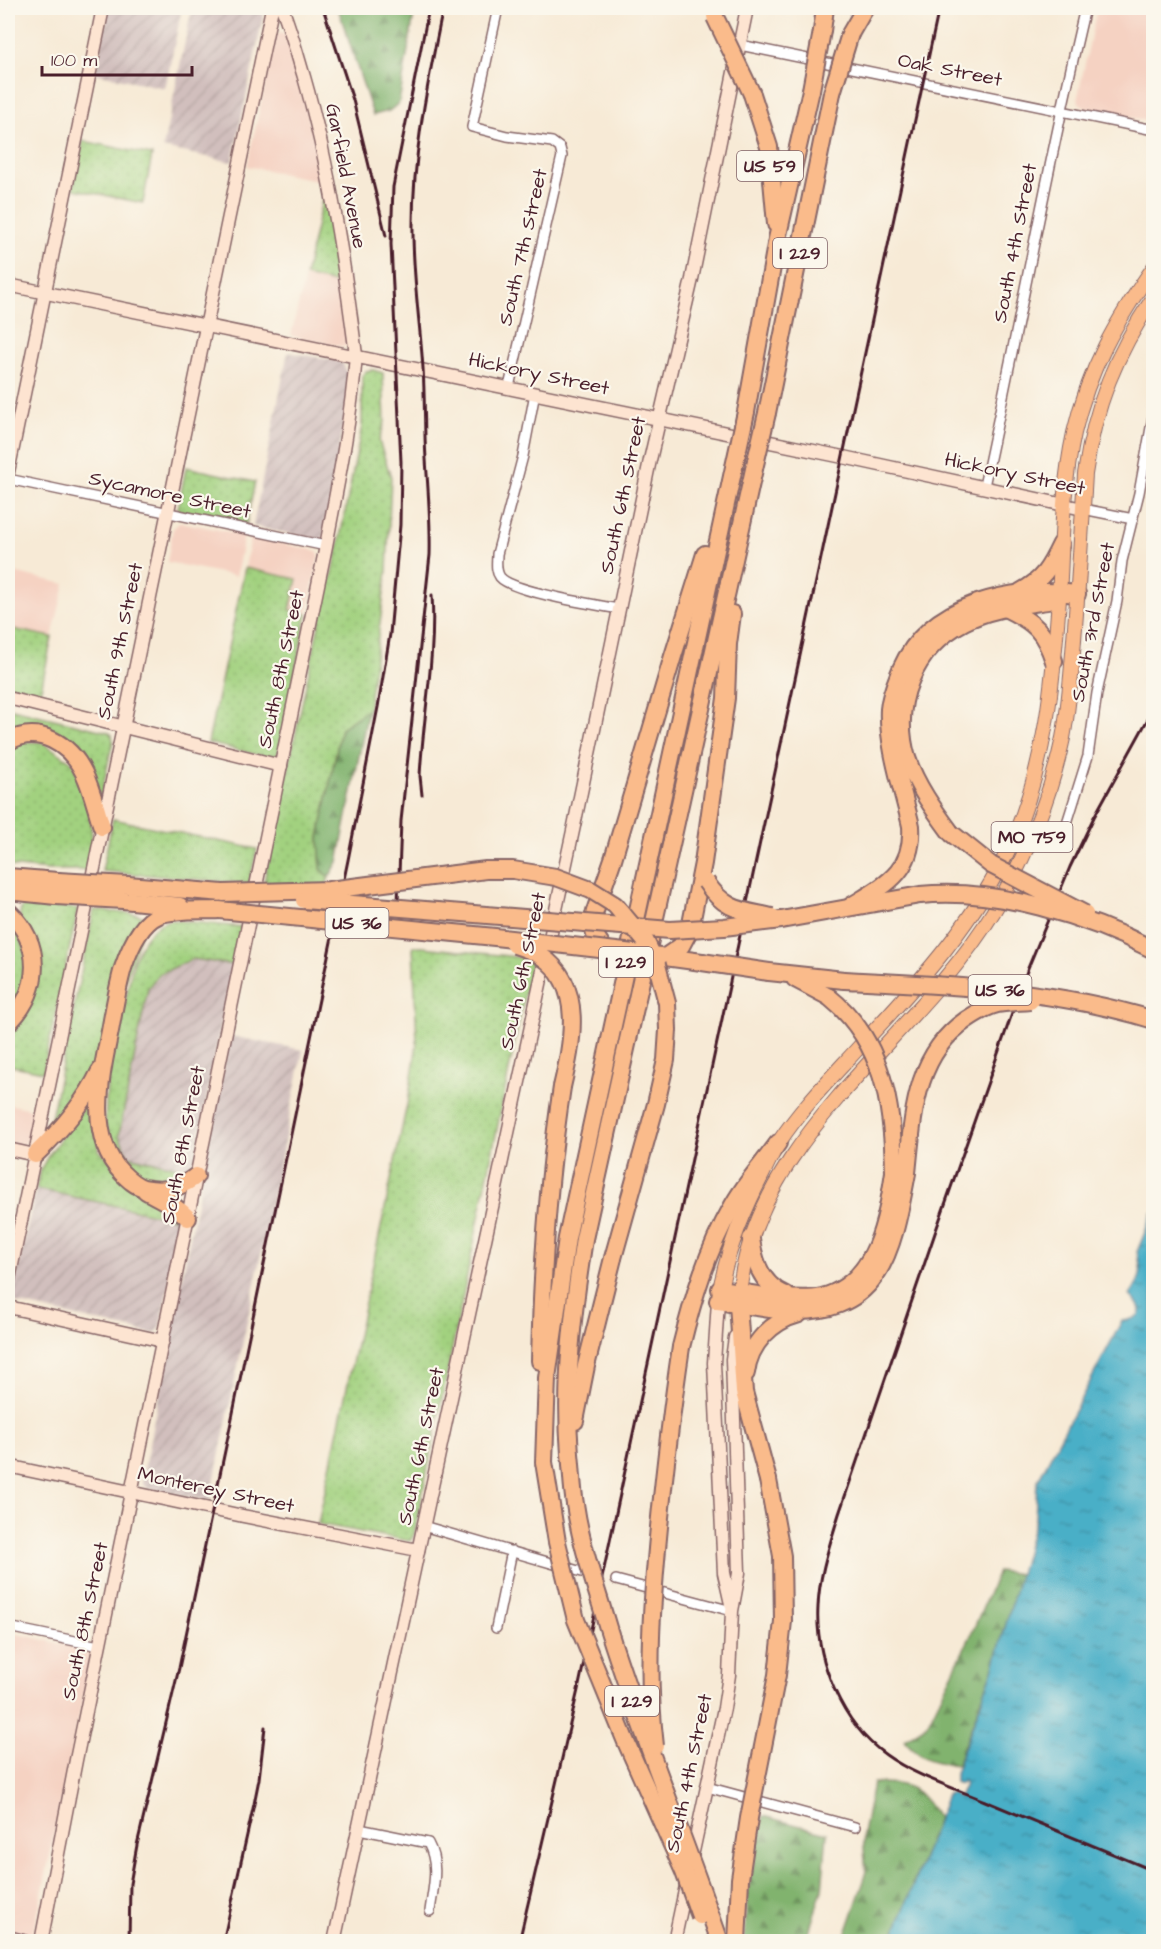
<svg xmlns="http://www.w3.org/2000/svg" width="1161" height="1949" font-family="'Architects Daughter',sans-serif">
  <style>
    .built { fill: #f5d2c2 }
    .industrial { fill: url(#industrial-furrows) }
    .grass { fill: url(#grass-dots); stroke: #767855; stroke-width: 1.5 }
    .forest { fill: url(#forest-firs); stroke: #66694c; stroke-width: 1.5 }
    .water { fill: url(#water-ripples); stroke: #496779; stroke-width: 1.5 }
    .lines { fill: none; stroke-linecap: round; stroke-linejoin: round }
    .street-casing { stroke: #876667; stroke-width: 12 }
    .secondary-casing { stroke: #876667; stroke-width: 15 }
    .primary-casing { stroke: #876667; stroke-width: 16 }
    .highway-casing { stroke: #876667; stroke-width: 20 }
    .street { stroke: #fff; stroke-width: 9 }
    .secondary { stroke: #fde4d1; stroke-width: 12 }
    .primary { stroke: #fabb8b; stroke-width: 14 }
    .highway { stroke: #fabb8b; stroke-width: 16 }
    .rail { stroke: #4a1f2b; stroke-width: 3 }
    .highway-bridge-casing { stroke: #876667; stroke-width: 20; stroke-linecap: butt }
    .highway-bridge { stroke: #fabb8b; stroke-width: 16 }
    .labels { text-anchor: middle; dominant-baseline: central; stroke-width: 4.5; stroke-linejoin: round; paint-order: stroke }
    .shield { fill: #fbf7ec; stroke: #7f6065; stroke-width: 1.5 }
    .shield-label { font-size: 18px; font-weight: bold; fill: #4a1f2b }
    .street-label { font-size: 20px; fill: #4a1f2b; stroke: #fbf7ec }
  </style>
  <defs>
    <pattern id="industrial-furrows" width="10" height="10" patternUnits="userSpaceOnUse" patternTransform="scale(1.5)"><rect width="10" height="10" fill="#d1bfbd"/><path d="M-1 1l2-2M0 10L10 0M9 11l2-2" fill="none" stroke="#b5a4a3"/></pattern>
    <pattern id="grass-dots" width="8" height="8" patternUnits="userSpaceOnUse" patternTransform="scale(1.5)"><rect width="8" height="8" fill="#a2d17f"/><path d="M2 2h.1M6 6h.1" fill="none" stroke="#8db36e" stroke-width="1.8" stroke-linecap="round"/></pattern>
    <pattern id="forest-firs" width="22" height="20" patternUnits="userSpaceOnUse" patternTransform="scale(1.5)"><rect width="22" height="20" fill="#81b36e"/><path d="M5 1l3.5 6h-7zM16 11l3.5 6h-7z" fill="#6c915b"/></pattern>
    <pattern id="water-ripples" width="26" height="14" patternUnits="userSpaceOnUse" patternTransform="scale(1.5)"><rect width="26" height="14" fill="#48afc7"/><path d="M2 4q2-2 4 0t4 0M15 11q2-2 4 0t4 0" fill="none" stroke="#3e8ea2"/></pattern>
  </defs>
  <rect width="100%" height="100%" fill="#fbf7ec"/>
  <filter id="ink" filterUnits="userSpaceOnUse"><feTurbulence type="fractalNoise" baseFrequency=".0167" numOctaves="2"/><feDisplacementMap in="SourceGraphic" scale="12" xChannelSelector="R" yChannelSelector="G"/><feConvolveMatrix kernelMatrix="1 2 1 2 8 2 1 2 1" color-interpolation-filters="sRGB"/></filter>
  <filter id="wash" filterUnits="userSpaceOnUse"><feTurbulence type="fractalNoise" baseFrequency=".008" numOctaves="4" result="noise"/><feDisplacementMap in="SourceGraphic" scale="24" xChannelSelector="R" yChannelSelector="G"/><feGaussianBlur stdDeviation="1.35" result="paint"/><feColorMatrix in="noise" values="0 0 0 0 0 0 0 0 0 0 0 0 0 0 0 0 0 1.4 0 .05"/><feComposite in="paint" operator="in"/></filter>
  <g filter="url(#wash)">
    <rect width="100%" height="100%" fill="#f7ead6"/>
    <g class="built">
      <path d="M1097 8H1153V122L1084 108 1079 103 1078 96Z"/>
      <path d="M282 33 288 37 321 168 319 181 247 166 275 40 277 34Z"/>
      <path d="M305 276 342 285 349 338 348 344 344 347 291 336Z"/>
      <path d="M180 522 244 535 236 576 167 562 173 529Z"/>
      <path d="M251 537 317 551 319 555 307 614 290 611 297 579 245 568Z"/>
      <path d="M8 571 65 584 52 637 8 628Z"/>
      <path d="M8 1104 35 1110 29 1138 26 1143 19 1145 8 1143Z"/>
      <path d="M8 1632 84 1649 90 1653 91 1659 35 1927 31 1934H24L8 1930Z"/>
    </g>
    <g class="industrial">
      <path d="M109 8H182L165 88 95 73Z"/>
      <path d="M192 8H265L232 162 163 148Z"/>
      <path d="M288 352 342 362 348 375 347 404 323 539 320 540 253 526Z"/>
      <path d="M193 959 233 965 192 1170 128 1156 119 1135 148 988 159 974Z"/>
      <path d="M230 1036 303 1050 210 1501 146 1487 143 1484V1475Z"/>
      <path d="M36 1189 177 1219 182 1224 159 1330 155 1333H149L16 1303 13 1300 12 1295Z"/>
    </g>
    <g class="grass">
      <path d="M83 141 152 155 143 203 73 189Z"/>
      <path d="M324 192 327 194 342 285 305 276Z"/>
      <path d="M373 370 383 373 385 422 379 441 391 477 387 572 368 710 341 728 319 838 321 869 329 877 325 890 263 886 327 587 333 573 362 426V376L366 371Z"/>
      <path d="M186 467 255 482 246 525 182 512 178 509Z"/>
      <path d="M245 568 297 579 290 610 307 614 278 754 271 758 208 743Z"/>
      <path d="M8 628 52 637 39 699 8 691Z"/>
      <path d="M8 708 108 732 112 735 113 741 101 796 63 740 8 736Z"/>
      <path d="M20 742H42L72 762 89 801 92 840 86 870H48L8 866V748Z"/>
      <path d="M113 819 257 849 249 884 102 871Z"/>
      <path d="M32 903 78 909 43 1072 8 1065V1032L31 1001 20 916C20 907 23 905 32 903Z"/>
      <path d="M94 910 136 914 146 918 94 1074 60 1119 49 1128Z"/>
      <path d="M8 920C21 937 32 961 26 983 23 994 13 1007 8 1017Z"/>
      <path d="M170 920 242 927 233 965 193 959 159 974 148 988 119 1135 128 1156 183 1168 185 1173 182 1178 148 1185 125 1170 105 1125 108 1062 114 1052 134 960C142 942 150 925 170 920Z"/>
      <path d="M413 946 518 957 531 963 414 1535 410 1541 318 1524 409 1095 417 1043Z"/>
      <path d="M97 1088 99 1150 153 1201 177 1219 36 1189 41 1169 48 1156Z"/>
    </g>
    <g class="forest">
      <path d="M338 8H415L399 103 389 111 373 115Z"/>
      <path d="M368 710 338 862 329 877 321 869 319 838 341 728Z"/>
      <path d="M998 1571 1020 1574 994 1667 957 1765C931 1762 922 1760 904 1740L927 1725 971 1635Z"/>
      <path d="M873 1783C911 1783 917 1786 938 1818L892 1941 843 1942 866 1875 863 1834Z"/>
      <path d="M763 1816 827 1833 822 1890 806 1941 744 1942 748 1890Z"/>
    </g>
    <path class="water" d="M1153 1212V1941H892L947 1795 950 1793 955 1794V1796L959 1798 965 1784 963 1781 960 1784 955 1782V1773L994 1667 1035 1520 1037 1482 1122 1321C1131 1320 1147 1316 1137 1303 1135 1300 1132 1298 1130 1295 1142 1277 1143 1272 1137 1252Z"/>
  </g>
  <g filter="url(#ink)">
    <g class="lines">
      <g class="street-casing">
        <g id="street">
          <path d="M498 8 472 127 507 136 552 142 560 148 562 156 509 387"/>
          <path d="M740 45 1154 130"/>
          <path d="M535 393 523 456 497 554C497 562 495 570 500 577 512 592 597 605 619 609"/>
          <path d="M8 479 326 546"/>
          <path d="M984 486C1019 327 1047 166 1085 8"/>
          <path d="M1083 509 1133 519"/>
          <path d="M1062 839 1088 756 1097 693 1117 601 1122 561 1139 493 1154 411"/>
          <path d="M423 1526 582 1572"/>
          <path d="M616 1580 732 1611"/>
          <path d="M8 1627 99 1646"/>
          <path d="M496 1628 512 1551"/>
          <path d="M707 1787 855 1827"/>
          <path d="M359 1829 428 1843C440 1865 433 1888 430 1911"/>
        </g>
      </g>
      <g class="secondary-casing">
        <g id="secondary">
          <path d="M8 285 843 457 1083 509"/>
          <path d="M8 472 103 8"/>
          <path d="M8 698 281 766"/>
          <path d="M8 1149 35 1155"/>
          <path d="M8 1284 272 8"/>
          <path d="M718 1301 714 1363 724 1573 731 1604"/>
          <path d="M8 1307 163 1341"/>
          <path d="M8 1466 243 1516 418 1550"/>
          <path d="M691 1861 724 1708 729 1675 732 1611 739 1573 732 1359 735 1337"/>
          <path d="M8 1937 27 1942"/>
          <path d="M41 1942 76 1760 326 546C338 483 351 420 356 355 344 262 330 168 304 77 297 54 291 30 282 8"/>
          <path d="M334 1942 574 826 650 460 692 279 747 8"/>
          <path d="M674 1942 687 1881"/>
        </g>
      </g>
      <g class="primary-casing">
        <g id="primary">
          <path d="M719 1297C725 1254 743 1212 763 1173 768 1163 773 1151 779 1142 802 1107 833 1076 861 1045 919 983 977 920 1012 842 1046 764 1053 683 1059 599 1062 543 1062 488 1074 433 1089 368 1116 321 1154 267"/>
          <path d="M738 1302C753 1134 914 1044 994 911 1026 857 1050 799 1063 738 1070 702 1072 664 1075 627 1079 576 1082 525 1085 474 1095 405 1115 355 1154 297"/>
        </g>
      </g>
      <g class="highway-casing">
        <g id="highway">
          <path d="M822 31 825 8"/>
          <path d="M850 34 865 8"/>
          <path d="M752 94 769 147 776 224"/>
          <path d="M746 412 777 239 811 90"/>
          <path d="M767 413 832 93"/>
          <path d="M1020 592C1043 580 1050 567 1061 544"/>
          <path d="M1007 609C1035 623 1044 631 1054 661"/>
          <path d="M8 742C38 724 70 744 84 773 92 790 96 809 102 827"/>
          <path d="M951 833C934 810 916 785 907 758 891 704 914 648 964 622 990 608 1024 605 1053 600"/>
          <path d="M8 877 58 881"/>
          <path d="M128 885 223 893"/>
          <path d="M8 891 56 896"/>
          <path d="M123 900 180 906"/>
          <path d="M851 906C885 885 914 872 911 826 903 791 887 744 889 709 890 695 896 682 901 669 930 603 1011 586 1077 594"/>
          <path d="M8 911C44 945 41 990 8 1024"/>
          <path d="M781 920 920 895"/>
          <path d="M604 949 595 935 592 924 595 911 613 859 673 656 705 554"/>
          <path d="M665 957 681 946 690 929 703 863 726 698 728 644 732 614"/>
          <path d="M665 957 702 962"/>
          <path d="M769 972 844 980"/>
          <path d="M795 979 829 997"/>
          <path d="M35 1155C60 1131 85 1103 100 1071"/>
          <path d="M196 1176C180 1189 164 1192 144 1188 135 1186 128 1179 122 1173 86 1136 101 1076 110 1031 114 1010 117 989 123 968 129 950 140 923 159 915 175 909 202 911 219 910"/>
          <path d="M146 1191C161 1200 176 1205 188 1218"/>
          <path d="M751 1239C754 1262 762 1286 786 1295"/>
          <path d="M720 1289C747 1293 797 1303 822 1297 877 1283 887 1219 894 1172"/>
          <path d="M718 1301C738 1304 758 1308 778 1310 880 1320 892 1254 907 1173"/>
          <path d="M738 1304 744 1392 768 1480"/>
          <path d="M681 1347C693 1298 707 1251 732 1207 744 1184 763 1164 778 1143"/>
          <path d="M540 1361C542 1269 548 1177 562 1087"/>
          <path d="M746 1373C749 1344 772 1321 799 1314"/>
          <path d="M575 1421 586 1366 613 1258"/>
          <path d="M570 1454C564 1381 573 1310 584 1239L754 469"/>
          <path d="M544 1462 547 1378 567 1238 734 467"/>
        </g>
      </g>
      <use href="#street" class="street"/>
      <use href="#secondary" class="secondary"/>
      <use href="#primary" class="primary"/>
      <use href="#highway" class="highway"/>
      <g class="rail">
        <path d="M323 8 353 100 386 236"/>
        <path d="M1154 708 1094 817 1070 867 1028 968 935 1233 839 1514C830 1544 819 1575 818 1607 815 1660 842 1724 886 1755 915 1776 952 1787 985 1801 1041 1824 1097 1847 1154 1871"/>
        <path d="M422 795 420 776C423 716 436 655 432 595"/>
        <path d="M398 902 401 821 430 555C431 522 428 491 426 459 424 429 425 399 423 368 420 323 413 278 413 232 412 156 428 82 443 8"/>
        <path d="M129 1942 130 1884 137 1845 179 1668 233 1413 348 860 378 707 390 634 400 525 401 462 391 244 393 187 429 8"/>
        <path d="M223 1942 254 1804 259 1779 265 1727"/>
        <path d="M519 1942 578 1690 939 8"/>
      </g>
      <g class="highway-bridge-casing">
        <g id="highway-bridge">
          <path d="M715 17 752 94"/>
          <path d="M811 90 822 31"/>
          <path d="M832 93 850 34"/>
          <path d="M734 467 746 412"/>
          <path d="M754 469 767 413"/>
          <path d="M951 833 991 865 1085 914"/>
          <path d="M58 881 128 885"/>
          <path d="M706 882C725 911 741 910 772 917"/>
          <path d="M223 893 329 890 486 870H513L556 877 591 890 615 905 646 942 657 965 667 1003 668 1030 666 1060 656 1104 613 1258"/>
          <path d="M920 895C995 887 1087 916 1154 950"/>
          <path d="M56 896 123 900"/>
          <path d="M304 900 670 930 724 927 781 920"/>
          <path d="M219 910 495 937 660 956"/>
          <path d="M515 945C524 948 534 951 541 956 585 985 572 1044 562 1087"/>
          <path d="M702 962 769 972"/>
          <path d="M844 980C947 985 1054 989 1154 1020"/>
          <path d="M829 997C883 1040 893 1106 894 1172"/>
          <path d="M907 1173C913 1117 914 1056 966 1020 975 1014 987 1006 998 1004 1009 1002 1020 1002 1030 1001"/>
          <path d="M570 1454C572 1471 572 1488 575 1504 581 1546 596 1587 608 1628 641 1734 684 1836 720 1942"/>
          <path d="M544 1462 557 1542 576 1620 626 1742 684 1872 700 1916"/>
          <path d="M655 1746C646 1672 652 1601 659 1527 665 1467 672 1407 681 1347"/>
          <path d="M737 1942 740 1879 749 1818 777 1675 783 1621 782 1556 768 1480"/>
        </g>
      </g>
      <use href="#highway-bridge" class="highway-bridge"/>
    </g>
  </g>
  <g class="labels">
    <g class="shield">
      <rect x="737" y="151" width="66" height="30" rx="4.5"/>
      <rect x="773" y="238" width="54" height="30" rx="4.5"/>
      <rect x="991.5" y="822" width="81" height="30" rx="4.5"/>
      <rect x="325.5" y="908" width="63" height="30" rx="4.5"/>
      <rect x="599" y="947" width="54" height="30" rx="4.5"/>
      <rect x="968.5" y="975" width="63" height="30" rx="4.5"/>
      <rect x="605" y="1686" width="54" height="30" rx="4.5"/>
    </g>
    <g class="shield-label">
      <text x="770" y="166">US 59</text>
      <text x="800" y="253">I 229</text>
      <text x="1032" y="837">MO 759</text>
      <text x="357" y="923">US 36</text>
      <text x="626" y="962">I 229</text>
      <text x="1000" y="990">US 36</text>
      <text x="632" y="1701">I 229</text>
    </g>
    <g class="street-label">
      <text transform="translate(950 70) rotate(11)">Oak Street</text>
      <text transform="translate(346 176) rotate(79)">Garfield Avenue</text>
      <text transform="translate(1015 243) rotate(-79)">South 4th Street</text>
      <text transform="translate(523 247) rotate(-77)">South 7th Street</text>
      <text transform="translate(539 374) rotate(12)">Hickory Street</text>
      <text transform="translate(1015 474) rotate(12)">Hickory Street</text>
      <text transform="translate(170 495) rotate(12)">Sycamore Street</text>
      <text transform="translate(623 495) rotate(-78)">South 6th Street</text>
      <text transform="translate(1093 622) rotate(-79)">South 3rd Street</text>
      <text transform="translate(120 641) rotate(-78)">South 9th Street</text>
      <text transform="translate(281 669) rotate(-78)">South 8th Street</text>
      <text transform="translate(523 971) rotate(-78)">South 6th Street</text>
      <text transform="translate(183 1145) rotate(-79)">South 8th Street</text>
      <text transform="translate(421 1446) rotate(-78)">South 6th Street</text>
      <text transform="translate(216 1490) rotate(12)">Monterey Street</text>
      <text transform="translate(85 1621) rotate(-78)">South 8th Street</text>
      <text transform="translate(689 1773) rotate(-78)">South 4th Street</text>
    </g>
  </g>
  <rect width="1161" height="1949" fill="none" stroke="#fbf7ec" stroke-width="30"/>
  <path d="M42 66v9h150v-9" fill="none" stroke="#4a1f2b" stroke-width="3"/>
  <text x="51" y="66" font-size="18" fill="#4a1f2b" stroke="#fbf7ec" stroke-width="4.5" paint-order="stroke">100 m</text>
</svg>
